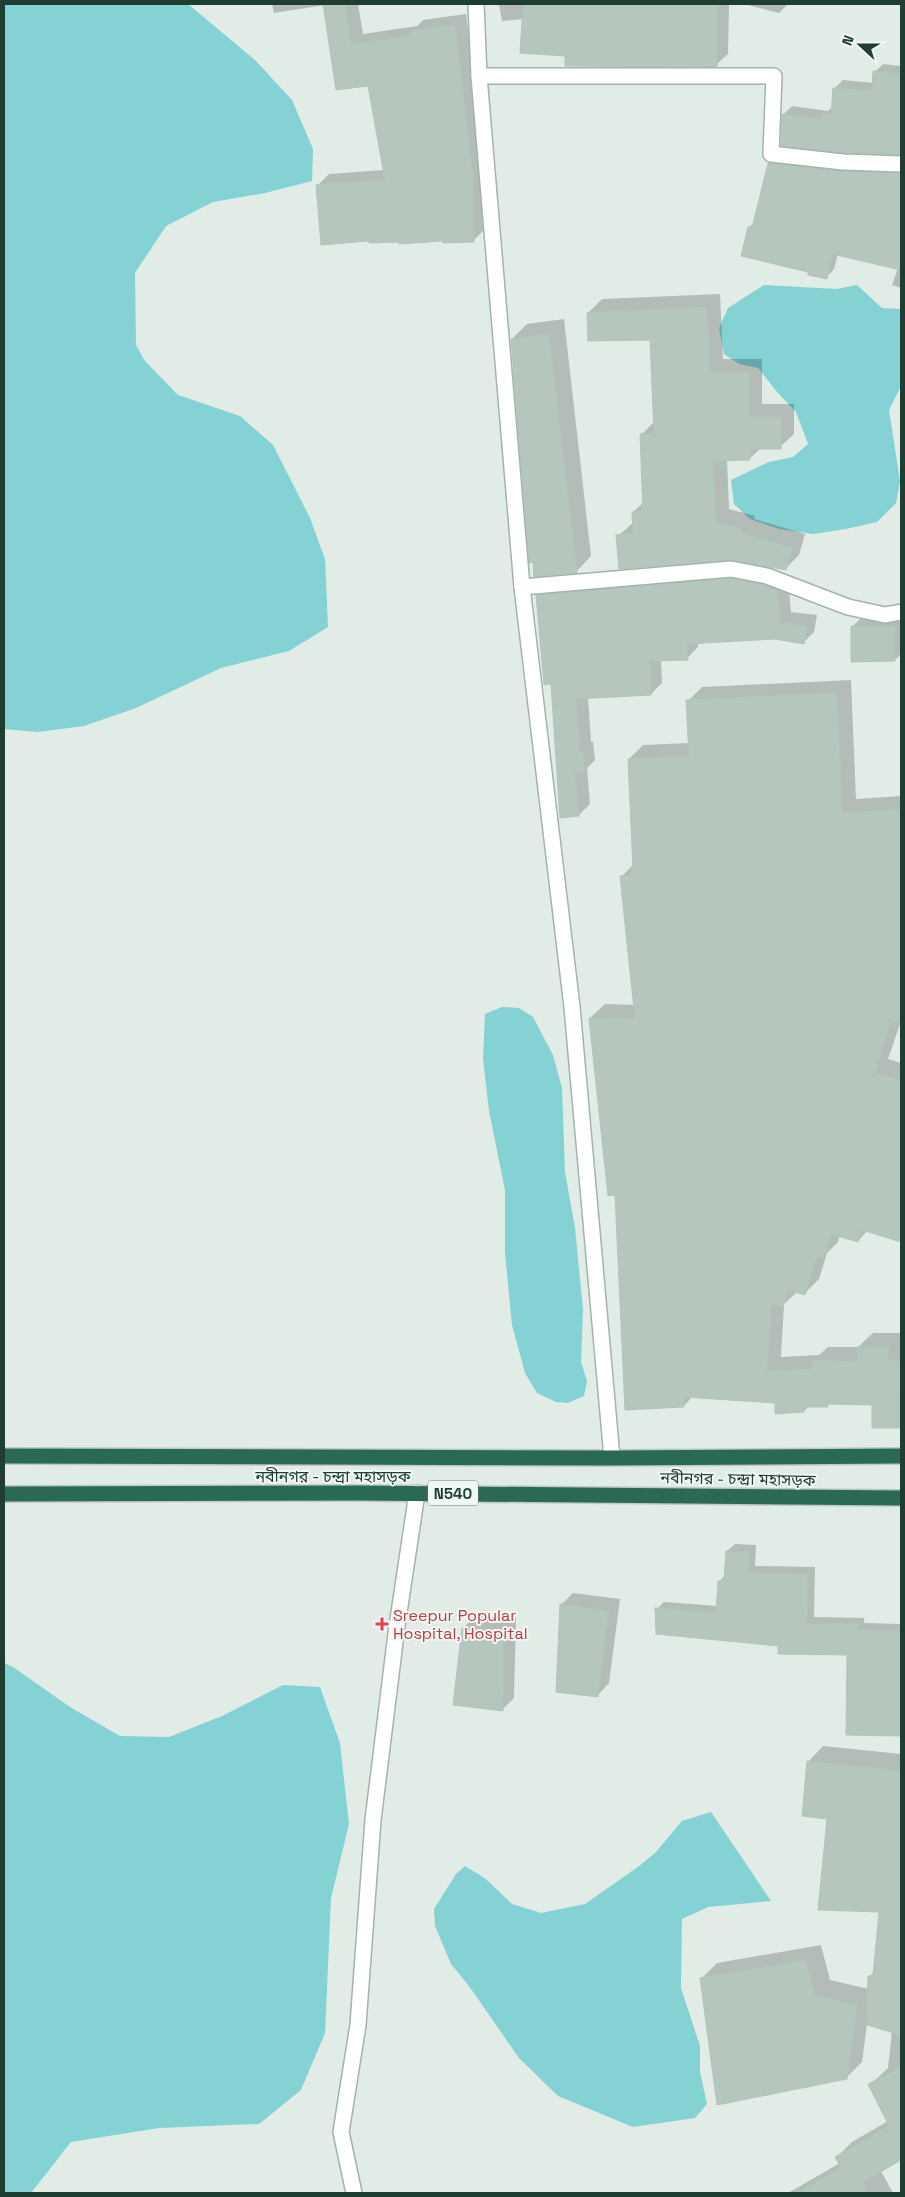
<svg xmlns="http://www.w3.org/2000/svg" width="905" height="2197" font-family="'Space Grotesk','Noto Sans Bengali',sans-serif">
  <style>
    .water { fill: #84d2d4 }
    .shadow { fill: #0003 }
    .building { fill: #b5c6bd; stroke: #b2c5bb }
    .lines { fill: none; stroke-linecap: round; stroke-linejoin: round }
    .minor-casing { stroke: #a3b4ab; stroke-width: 18 }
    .highway-casing { stroke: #c1c9c5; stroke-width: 18 }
    .minor { stroke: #fff; stroke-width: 15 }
    .highway { stroke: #2a6a54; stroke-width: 15 }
    .health-dot { fill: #e0444e; stroke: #f0f8f3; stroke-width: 2 }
    .labels { text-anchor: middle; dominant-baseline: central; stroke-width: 4; stroke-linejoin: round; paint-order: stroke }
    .shield { fill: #f0f8f3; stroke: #5e756b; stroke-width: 1 }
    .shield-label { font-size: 15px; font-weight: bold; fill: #203d31 }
    .street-label { font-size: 16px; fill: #203d31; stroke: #f0f8f3 }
    .health-label { font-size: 16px; fill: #be3a42; stroke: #f0f8f3; text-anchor: start }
  </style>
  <rect width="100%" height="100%" fill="#e0ece5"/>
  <g class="water">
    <path d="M4 4H188L255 60 292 100 313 149 312 181 265 193 213 202 166 226 135 273 136 345 145 361 178 395 240 416 273 445 310 518 325 559 328 627 289 651 221 668 136 708 84 726 38 732 4 729Z"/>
    <path d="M764 285 837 289 857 285 882 308 901 309V386L889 410 900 481 896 503 877 522 846 529 813 534 779 529 750 519 734 504 731 480 769 462 793 457 808 444 796 412 777 392 758 368 739 364 724 354 719 328 728 308Z"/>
    <path d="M502 1007 519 1008 533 1017 553 1055 562 1088 565 1172 575 1228 583 1309 581 1362 587 1381 584 1396 568 1403 556 1402 537 1393 525 1373 512 1325 505 1253V1190L489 1111 483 1059 485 1014Z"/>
    <path d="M4 1663 13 1667 70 1707 120 1736 169 1737 222 1716 283 1685 320 1687 340 1743 349 1824 331 1898 325 2033 301 2090 259 2124 159 2128 71 2142 31 2193H4Z"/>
    <path d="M711 1812 771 1901 708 1907 682 1919 681 1988 700 2046V2072L707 2104 695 2118 633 2127 558 2096 519 2058 469 1986 451 1964 435 1926 434 1909 456 1874 465 1866 486 1879 512 1904 541 1913 585 1904 638 1867 656 1852 682 1821Z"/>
  </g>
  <g class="shadow">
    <path d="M272 4H358L363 34 417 26 423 20 466 14 484 162 485 229 473 241 445 240 318 185 329 174 384 170 369 85 325 5 274 13Z"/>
    <path d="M499 4H729L728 54 716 65 566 55 523 19 502 21Z"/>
    <path d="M744 4H788L779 13Z"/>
    <path d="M883 64 901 66V153L844 151 782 145 784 114 792 106 828 111 832 107 835 88 843 80 874 83 875 72Z"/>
    <path d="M777 155 901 165V288L892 285 898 268 838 254 834 269 826 278 810 271 749 227 754 223 769 163Z"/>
    <path d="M720 294 723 359H762V404H794V434L780 447 761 448 749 459 727 460 729 509 755 516 754 519 805 534 799 555 785 569 618 536 634 522 633 512 644 502 641 435 655 421 652 338 588 313 602 299Z"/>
    <path d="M564 319 591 556 576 572 512 339 527 324Z"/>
    <path d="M742 568 788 579 791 612 817 615 814 632 803 643 775 638 698 642V647L687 658 661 659 662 683 651 694 588 697 591 742H593L595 760 587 768 590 804 579 815 552 683 537 596 548 584Z"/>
    <path d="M901 618V654L895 660 852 627 860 619Z"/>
    <path d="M851 680 856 799 901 796V1021L888 1059 901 1063V1241L868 1230 858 1241 840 1235 838 1242 827 1253 819 1279 804 1294 797 1292 784 1304 781 1357 819 1355 828 1347H858L873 1333H901V1426L900 1427 873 1404 830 1403 827 1406H809L804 1411 776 1402 693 1396 684 1406 616 1193 590 1018 605 1004 635 1005 621 877 634 864 629 759 643 745 690 743 688 701 702 687Z"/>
    <path d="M735 1544 756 1545 755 1566 815 1567 814 1617 864 1618V1623L901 1624V1734H847L849 1654 779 1645 657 1609 664 1602 718 1606 719 1582 726 1574 727 1551Z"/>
    <path d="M573 1593 620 1599 609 1683 597 1696 561 1605Z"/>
    <path d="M475 1616 516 1618 514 1698 502 1710 463 1628Z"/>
    <path d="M823 1746 901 1754V2159L881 2171 893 2193H788L840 2163 837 2157 852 2142 888 2121 870 2085 888 2068 892 2031 867 2024 862 2062 846 2078 701 1979 717 1963 821 1945 830 1980 869 1989 870 1976 875 1971 880 1911 828 1818 808 1762Z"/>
  </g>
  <g class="building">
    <path d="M323 4H345L351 44 411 36 410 31 455 25 473 174 474 242 443 243V241L399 244V242L369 243V241L321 245 316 185 385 180 368 86 336 90Z"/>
    <path d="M523 4H718L717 67 565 66V56L520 53Z"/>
    <path d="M873 71 901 74V155L844 153 781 146 782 114 822 119V114L831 115 833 88 872 91Z"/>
    <path d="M768 163 842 171 901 173V270L832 254 827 279 808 275V272L741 256 748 227 752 228Z"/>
    <path d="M707 307 710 372H749V417H781V449H750V460L713 461 716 522 742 529 741 533 792 548 786 570 730 560 619 569 616 535 633 533 632 512 643 511 640 434 654 433 650 340 588 341 587 313Z"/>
    <path d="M549 334 577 573 534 577 533 562 529 563 511 339Z"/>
    <path d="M730 578 764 585 777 590 780 623 807 626 804 644 775 639 687 644 688 660 650 661 651 695 576 699 580 753 583 752 585 772 575 773 579 816 560 818 551 684 544 685 536 595Z"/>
    <path d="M851 626H895V661L851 662Z"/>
    <path d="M837 693 842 813 901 809V1022L890 1023 875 1073 901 1080V1242L862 1230 858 1242 831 1234 824 1258 817 1256 805 1295 788 1290 783 1307 772 1304 767 1371 812 1369V1360L857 1362V1347H888V1360H901L900 1428H872V1405L828 1404V1407H804V1412L775 1414V1403L684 1397V1407L625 1410 615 1195 608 1196 589 1018 635 1019 620 876H631V869H633L628 759 689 756 686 700Z"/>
    <path d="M726 1551 749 1552 748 1573 808 1574 807 1624H857V1630L901 1631V1736L846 1735 847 1655 778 1654V1646L656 1634 655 1608 716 1613 718 1581H724Z"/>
    <path d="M560 1604 609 1611 598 1697 556 1692Z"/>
    <path d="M462 1628 504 1630 503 1711 453 1705Z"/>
    <path d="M807 1761 901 1771V2035L867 2025 868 1976H873L879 1912 818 1910 827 1819 802 1816Z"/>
    <path d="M806 1960 814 1995 857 2005 847 2079 717 2105 700 1978Z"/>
    <path d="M901 2067V2160L863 2182 869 2193H797L841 2168 835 2157 889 2126 868 2084Z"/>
  </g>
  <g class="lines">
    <g class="minor-casing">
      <g id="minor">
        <path d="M476 4 479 76 522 587 572 1007 612 1458"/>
        <path d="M479 76H774L771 154 843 162 901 164"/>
        <path d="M522 587 731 569 767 576 848 607 885 615 901 612"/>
        <path d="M354 2193 341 2132 358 2025 373 1820 397 1626 417 1493"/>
      </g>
    </g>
    <g class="highway-casing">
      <g id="highway">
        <path d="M4 1456 612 1458 901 1456"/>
        <path d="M4 1494 359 1493 901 1498"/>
      </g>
    </g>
    <use href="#minor" class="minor"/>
    <use href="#highway" class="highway"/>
  </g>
  <path class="health-dot" d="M379.5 1616.5h5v5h5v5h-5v5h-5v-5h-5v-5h5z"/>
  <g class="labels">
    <rect class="shield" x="428" y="1480.5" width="50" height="25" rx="4"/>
    <g class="shield-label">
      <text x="453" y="1493">N540</text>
    </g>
    <g class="street-label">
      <text x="333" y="1476">নবীনগর - চন্দ্রা মহাসড়ক</text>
      <text transform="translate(738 1479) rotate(1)">নবীনগর - চন্দ্রা মহাসড়ক</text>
    </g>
    <g class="health-label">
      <text x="393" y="1615">Sreepur Popular<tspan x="393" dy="18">Hospital, Hospital</tspan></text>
    </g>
  </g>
  <rect width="905" height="2197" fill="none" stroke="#203d31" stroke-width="10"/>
  <g transform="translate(860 45) rotate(291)" stroke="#f0f8f3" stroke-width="4" paint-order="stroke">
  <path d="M0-4L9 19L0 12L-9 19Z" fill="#203d31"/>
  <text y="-8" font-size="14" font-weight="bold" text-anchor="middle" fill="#203d31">N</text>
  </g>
</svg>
